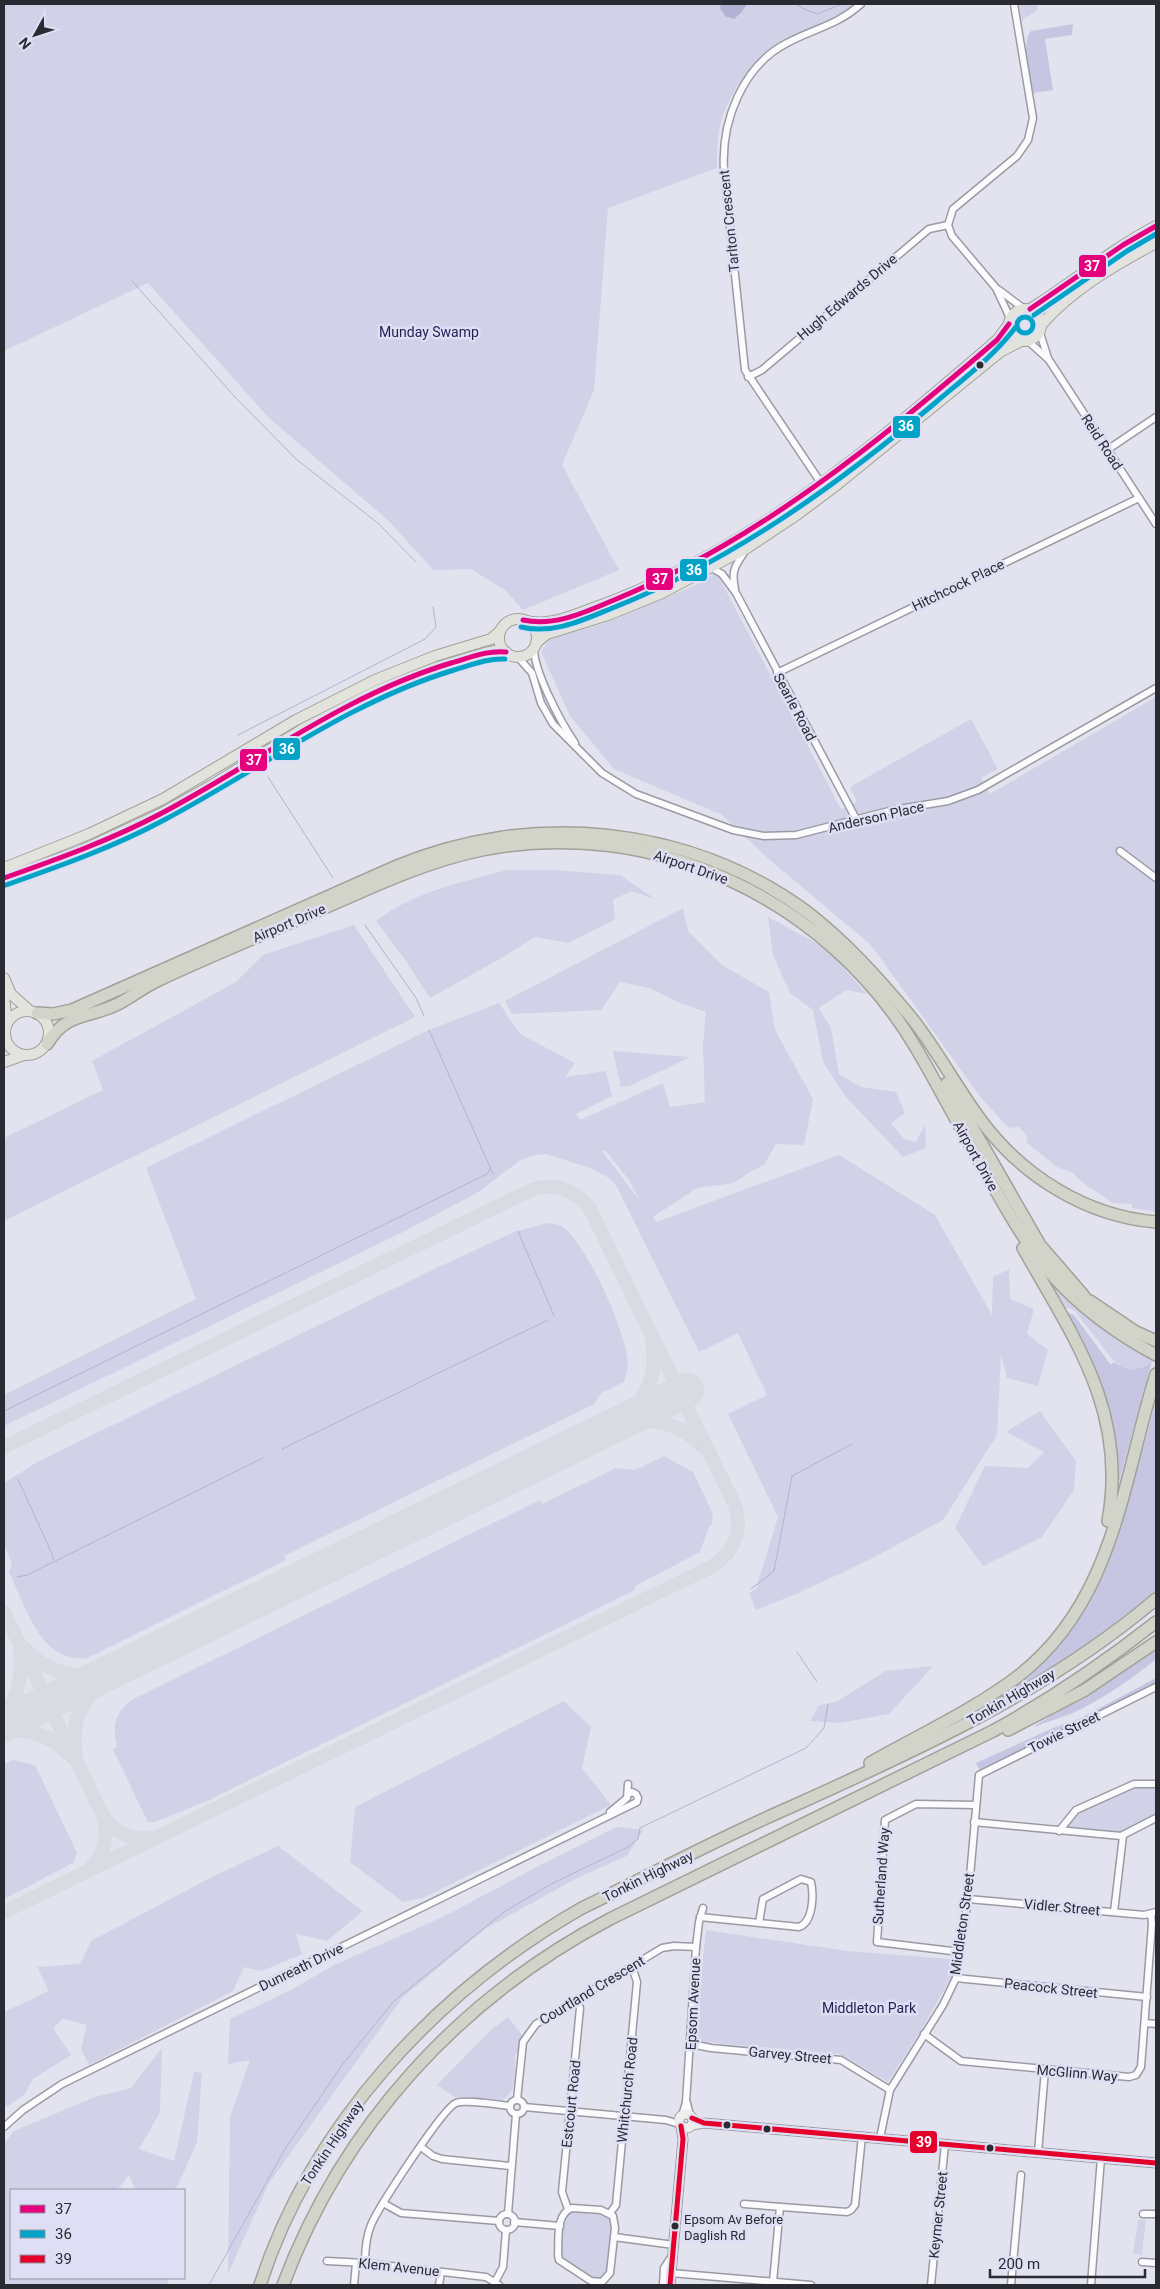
<svg xmlns="http://www.w3.org/2000/svg" width="1160" height="2289" font-family="Roboto,sans-serif">
  <style>
    .green { fill: #d1d1e8; fill-rule: evenodd }
    .forest { fill: #c6c6e2 }
    .water { fill: #b2b2d2 }
    .lines { fill: none; stroke-linecap: round; stroke-linejoin: round }
    .stream { stroke: #b2b2d2; stroke-width: 1 }
    .taxiway { stroke: #dadae2; stroke-width: 14 }
    .runway { stroke: #dadae2; stroke-width: 35 }
    .street-casing { stroke: #9a9aa3; stroke-width: 9 }
    .secondary-casing { stroke: #9a9aa3; stroke-width: 11 }
    .primary-casing { stroke: #a0a199; stroke-width: 12 }
    .highway-casing { stroke: #a0a199; stroke-width: 14 }
    .street { stroke: #fbfbfd; stroke-width: 6 }
    .secondary { stroke: #efefed; stroke-width: 9 }
    .primary { stroke: #e3e3dd; stroke-width: 10 }
    .highway { stroke: #d3d4c9; stroke-width: 11 }
    .bus-1-casing { stroke: #dedef4; stroke-width: 9 }
    .bus-2-casing { stroke: #dedef4; stroke-width: 9 }
    .bus-3-casing { stroke: #dedef4; stroke-width: 9 }
    .bus-1 { stroke: #e5007d; stroke-width: 5 }
    .bus-2 { stroke: #02a3c6; stroke-width: 5 }
    .bus-3 { stroke: #e4002b; stroke-width: 5 }
    .bus-dot { fill: #2a2a32; stroke: #dedef4; stroke-width: 2 }
    .labels { text-anchor: middle; dominant-baseline: central; stroke-width: 5; stroke-linejoin: round; paint-order: stroke }
    .bus-label { font-size: 13px; fill: #2a2a32; stroke: #dedef4; text-anchor: start }
    .street-label { font-size: 14px; fill: #2a2a32; stroke: #dedef4 }
    .park-label { font-size: 14px; fill: #282155; stroke: #dedef4 }
    .line-badge { stroke: #dedef4; stroke-width: 2 }
    .badge-label { font-size: 14px; text-anchor: middle; font-weight: bold; fill: #fff }
  </style>
  <rect width="100%" height="100%" fill="#e3e3ef"/>
  <g class="green">
    <path d="M4 4H854C832 24 803 27 779 42 753 58 734 87 723 115 717 131 717 151 717 168L608 208 594 390 562 465 619 570 523 610 506 591 471 569 433 570 389 521 268 417 148 283 4 351Z"/>
    <path d="M1019 4H1037L1038 10 1022 20Z"/>
    <path d="M716 572 841 809 857 802 850 787 971 719 998 769 981 778 990 794 1156 697V1212L1132 1208V1204L1113 1203 1082 1182 1073 1173 1057 1167 1027 1143 1026 1134 1019 1127 1009 1128 982 1099 871 945 771 861 722 815 614 769 570 716 541 652 550 639 605 623 696 585Z"/>
    <path d="M507 870H552L620 875 655 899 631 891 613 900 615 920 568 943 535 937 498 960 430 998 404 958 376 921C413 892 462 882 507 870Z"/>
    <path d="M683 908 688 931 722 965 769 992 775 1030 813 1099 804 1145 776 1144 764 1165 750 1172 734 1183 697 1188 653 1217 656 1222 839 1155 935 1215 992 1315 993 1277 1009 1269 1010 1299 1034 1309 1027 1334 1048 1350 1038 1386 1007 1378 1001 1354 997 1435 943 1520 869 1560 796 1594 756 1610 749 1593 756 1589 778 1517 728 1414 767 1395 738 1333 699 1352 617 1187 609 1178 590 1168 546 1154 535 1155 519 1161 477 1193 401 1233 4 1426V1395L196 1299 146 1168 429 1030 499 1003 520 1034 575 1063 565 1077 606 1071 612 1096 576 1114 580 1120 663 1083 670 1107 705 1102 703 1046 706 1012 680 1003 649 988 620 982 601 1010 512 1014 505 1001ZM602 1151H606L629 1180 640 1201Z"/>
    <path d="M768 917 824 947 867 994 846 990 819 1008 831 1028 839 1074 861 1087 896 1092 905 1113 891 1123 904 1139 916 1142 925 1125 926 1148 903 1157 845 1096 823 1062 813 1010 790 993 773 955Z"/>
    <path d="M354 925 415 1017 4 1221V1138L103 1090 92 1061 236 982 263 955Z"/>
    <path d="M613 1051 690 1057 630 1086 621 1087Z"/>
    <path d="M547 1223C551 1223 557 1224 562 1226 586 1243 623 1326 627 1356 629 1365 627 1373 624 1382L601 1393 594 1404 284 1556 286 1560 85 1659C75 1658 66 1657 58 1652 35 1640 20 1595 9 1572L12 1563 4 1546V1483L39 1461 428 1272 514 1232Z"/>
    <path d="M1043 1271C1077 1305 1110 1337 1152 1361 1127 1382 1114 1362 1099 1342 1091 1332 1083 1322 1075 1311L1070 1308H1065L1056 1295 1054 1296Z"/>
    <path d="M1040 1411 1076 1461 1074 1490 1042 1537 983 1566 955 1528 985 1466 1028 1468 1044 1452 1006 1432Z"/>
    <path d="M664 1456 693 1472 713 1514 712 1524 709 1527 700 1552 635 1586V1590L209 1800 155 1822H148L113 1750 117 1747C112 1724 114 1716 131 1700L540 1500 542 1504 616 1468 635 1470Z"/>
    <path d="M933 1666 889 1714 840 1723 810 1721 819 1705 836 1702 886 1671Z"/>
    <path d="M564 1701 591 1727 582 1768 611 1805 423 1898 403 1902 350 1862 355 1807Z"/>
    <path d="M13 1760 35 1765 77 1853 73 1863 4 1899V1764Z"/>
    <path d="M1134 1784H1156V1818L1123 1836 1059 1831 1072 1814Z"/>
    <path d="M617 1827 643 1830 627 1856 579 1877 485 1929 403 1997 269 2183 228 2274 230 2117 250 2060 228 2064 230 2019 291 1990 332 1966 445 1916 533 1869Z"/>
    <path d="M278 1846 363 1911 327 1941 296 1934 302 1954 262 1971 244 1967 233 1991 89 2065 81 2049 87 2025 63 2019 53 2028 71 2055 33 2079 24 2095 4 2108V2012L49 1991 37 1967 80 1964 91 1941 212 1877Z"/>
    <path d="M706 1930 847 1951 951 1959 952 1976 920 2032 888 2082 840 2054 694 2041Z"/>
    <path d="M508 2017 522 2035 518 2052 515 2055C514 2070 518 2093 502 2100L456 2098 437 2085 491 2030Z"/>
    <path d="M162 2048 160 2112 139 2149 174 2161 194 2072 202 2073 197 2142 178 2185 173 2190H136L129 2175 117 2190H11V2278H167L168 2285H4V2144L14 2131 95 2097 131 2088Z"/>
    <path d="M570 2212C583 2213 608 2209 613 2223L609 2273 604 2279 592 2280 562 2259 560 2253 564 2219Z"/>
    <path d="M1138 2220H1146L1142 2255 1133 2254Z"/>
  </g>
  <g class="forest">
    <path d="M1073 24 1072 35 1045 39 1053 90 1033 93C1030 76 1020 45 1031 31Z"/>
    <path d="M1068 1313 1074 1315 1111 1365 1114 1362C1127 1372 1139 1372 1152 1361L1119 1482 1116 1481 1115 1461 1070 1326Z"/>
    <path d="M1156 1401V1592L1116 1622 1094 1642 1003 1697 1002 1694C1111 1622 1122 1516 1156 1401Z"/>
    <path d="M1156 1646V1659C1132 1679 1097 1703 1068 1715 1057 1719 1046 1722 1035 1727L1036 1725 1115 1677Z"/>
    <path d="M1156 1678V1687L981 1773 976 1763 1053 1728 1081 1718Z"/>
  </g>
  <path class="water" d="M721 4H747L741 13 734 19 725 16 720 8Z"/>
  <g class="lines">
    <g class="stream">
      <path d="M796 4 806 10 817 14 842 4"/>
      <path d="M132 281 234 396 296 459 379 524 416 562"/>
      <path d="M238 735 425 639 436 627 433 607"/>
      <path d="M268 777 333 878"/>
      <path d="M365 925 416 998 424 1016"/>
      <path d="M429 1030 493 1174"/>
      <path d="M518 1231 554 1316"/>
      <path d="M4 1411 487 1174 490 1169"/>
      <path d="M282 1449 548 1320"/>
      <path d="M18 1479 53 1556V1560"/>
      <path d="M17 1577 27 1575 263 1458"/>
      <path d="M751 1589 774 1571 792 1476 852 1444"/>
      <path d="M797 1652 817 1682"/>
      <path d="M209 2285 285 2149 342 2065 394 2001 504 1912 551 1884 628 1847 638 1839 640 1828 806 1748 824 1728 828 1704"/>
    </g>
    <g class="taxiway">
      <path d="M618 1426C649 1416 680 1422 703 1447"/>
      <path d="M612 1427C641 1407 660 1379 652 1342"/>
      <path d="M4 1447 527 1192C551 1181 572 1188 589 1207L734 1503C744 1531 734 1554 709 1568L4 1912"/>
      <path d="M4 1612 104 1818C117 1834 132 1840 152 1838"/>
      <path d="M25 1649C47 1673 79 1682 110 1671"/>
      <path d="M4 1716C18 1696 23 1676 20 1651"/>
      <path d="M4 1730C29 1729 53 1736 71 1756"/>
      <path d="M76 1754C68 1717 90 1689 118 1669"/>
      <path d="M89 1869C105 1855 109 1835 103 1816"/>
    </g>
    <path class="runway" d="M4 1724 687 1390"/>
    <g class="street-casing">
      <g id="street">
        <path d="M999 290 1023 308"/>
        <path d="M1010 318 996 288 952 236 948 225 953 209 1017 156 1028 140 1033 118 1014 4"/>
        <path d="M1040 333 1048 358"/>
        <path d="M1028 341 1049 360 1156 524"/>
        <path d="M748 377 762 370 929 229 948 225"/>
        <path d="M1107 450 1156 417"/>
        <path d="M821 483 745 370 724 170C721 122 742 66 787 43 815 28 836 26 861 4"/>
        <path d="M712 568 722 574 736 593 856 819"/>
        <path d="M735 589C731 571 735 566 745 551"/>
        <path d="M534 647C533 670 561 723 575 743"/>
        <path d="M517 656 532 673 541 703 553 724 602 773 636 794 733 830 764 836 796 835 893 810 948 801 978 790 1156 688"/>
        <path d="M777 673 1139 498"/>
        <path d="M1120 851 1156 878"/>
        <path d="M610 1812 627 1798 628 1784"/>
        <path d="M974 1822 1121 1836 1156 1818"/>
        <path d="M1059 1831 1076 1810 1134 1784H1156"/>
        <path d="M968 1899 1144 1915 1156 1912"/>
        <path d="M1114 1912 1123 1836"/>
        <path d="M700 1917 799 1927C813 1922 814 1896 811 1882L801 1879 763 1899 759 1923"/>
        <path d="M960 1952 877 1942 885 1820 916 1804 976 1805"/>
        <path d="M956 1978 1147 1997"/>
        <path d="M1145 2023 1156 2024"/>
        <path d="M924 2034 961 2061 1129 2077 1136 2075 1141 2067 1152 1924 1151 1914"/>
        <path d="M691 2044 711 2048 841 2060 890 2090"/>
        <path d="M517 2100 523 2042 536 2024 662 1948 674 1946 696 1947"/>
        <circle cx="517" cy="2107" r="7"/>
        <path d="M687 2103 690 2116"/>
        <path d="M524 2107 666 2120 679 2124"/>
        <path d="M682 2116 686 2102 696 1947 699 1922 703 1908"/>
        <path d="M4 2127 23 2110 62 2084 637 1802 638 1798 636 1794 632 1792 628 1794"/>
        <path d="M880 2138 890 2090 943 2005 956 1978 968 1899 979 1775 1156 1687"/>
        <path d="M421 2147 433 2156 442 2159 511 2166"/>
        <path d="M1038 2152 1045 2070"/>
        <path d="M383 2203 401 2213 499 2221"/>
        <path d="M744 2204 847 2212 851 2210 855 2205 862 2136"/>
        <path d="M572 2208 601 2210 613 2216 615 2228 610 2273 602 2282 591 2281 559 2260 558 2255C559 2240 555 2214 572 2208Z"/>
        <path d="M568 2209 562 2192 580 2008 576 2000"/>
        <path d="M610 2213 616 2205 637 1982 632 1966"/>
        <path d="M508 2214 516 2114"/>
        <path d="M1143 2214H1156"/>
        <circle cx="507" cy="2222" r="8"/>
        <path d="M514 2222 560 2226"/>
        <path d="M614 2237 674 2245"/>
        <path d="M327 2261 365 2263 486 2277 499 2285"/>
        <path d="M1142 2262 1156 2263"/>
        <path d="M365 2263C365 2250 366 2237 371 2225 378 2208 443 2108 456 2103 467 2099 498 2105 510 2106"/>
        <path d="M671 2273 811 2285"/>
        <path d="M495 2282 503 2267 506 2230"/>
        <path d="M773 2282 780 2207"/>
        <path d="M354 2285 356 2263"/>
        <path d="M439 2285 441 2272"/>
        <path d="M663 2285 664 2268 672 2256"/>
        <path d="M931 2285 945 2144"/>
        <path d="M1011 2285 1021 2175"/>
        <path d="M1091 2285 1101 2158"/>
      </g>
    </g>
    <g class="secondary-casing">
      <g id="secondary">
        <circle cx="686" cy="2121" r="7"/>
        <path d="M692 2125 704 2123 1156 2163"/>
        <path d="M670 2285 683 2139 681 2126"/>
      </g>
    </g>
    <g class="primary-casing">
      <g id="primary">
        <circle cx="1025" cy="325" r="16"/>
        <path d="M1030 309C1073 283 1111 249 1156 226"/>
        <path d="M1042 324C1073 289 1115 265 1156 243"/>
        <circle cx="518" cy="638" r="19"/>
        <path d="M523 620C548 628 573 615 596 607 750 552 875 445 997 340L1009 324"/>
        <path d="M536 643 547 634 608 615 662 593 747 548 798 514 834 487 1000 352 1021 341"/>
        <path d="M4 868 89 834 163 799 296 720 375 680 435 656 491 639 500 631"/>
        <path d="M4 878 78 852 160 814 212 785 303 729 378 690 438 667 485 653 495 651 506 652"/>
        <path d="M4 978 11 994 30 1011"/>
        <path d="M4 997 7 1023"/>
        <circle cx="27" cy="1033" r="22"/>
        <path d="M4 1062 24 1055"/>
      </g>
    </g>
    <g class="highway-casing">
      <g id="highway">
        <path d="M37 1013 53 1014 72 1010 397 866C531 810 689 825 807 912 846 942 879 979 910 1016 936 1048 955 1085 980 1119 1021 1175 1085 1216 1156 1222"/>
        <path d="M47 1044C67 1011 88 1019 118 1004 132 997 145 986 159 980 210 956 262 935 313 913 368 889 423 862 482 850 653 816 828 899 916 1048 942 1092 965 1138 991 1182 1009 1214 1027 1246 1052 1275 1081 1308 1117 1334 1156 1355"/>
        <path d="M947 1083 1040 1245 1084 1296"/>
        <path d="M1023 1248C1074 1338 1128 1412 1108 1521"/>
        <path d="M1090 1301 1136 1332 1156 1341"/>
        <path d="M1008 1730 1085 1690 1156 1642"/>
        <path d="M870 1763C919 1735 972 1711 1017 1677 1114 1603 1122 1483 1156 1374"/>
        <path d="M260 2285C312 2124 437 1991 582 1908 652 1874 721 1837 793 1806 920 1749 1049 1690 1156 1599"/>
        <path d="M283 2285C343 2125 460 1998 610 1919L993 1731C1051 1699 1104 1663 1156 1622"/>
      </g>
    </g>
    <use href="#street" class="street"/>
    <use href="#secondary" class="secondary"/>
    <use href="#primary" class="primary"/>
    <use href="#highway" class="highway"/>
    <g class="bus-1-casing">
      <g id="bus-1">
        <path d="M1030 309 1123 245 1156 226"/>
        <path d="M523 620C555 627 585 612 614 600 759 541 879 441 997 340L1009 324"/>
        <path d="M4 878C58 859 111 840 162 813 258 762 345 695 451 663 469 658 487 650 506 652"/>
      </g>
    </g>
    <g class="bus-2-casing">
      <g id="bus-2">
        <path d="M1034 315 1127 251 1156 234"/>
        <circle cx="1025" cy="325" r="8"/>
        <path d="M521 627C554 635 585 619 615 607 735 559 837 485 935 403 963 379 993 357 1015 328"/>
        <path d="M6 885C60 866 114 847 164 820 261 769 348 702 454 670 471 665 488 658 505 659"/>
      </g>
    </g>
    <g class="bus-3-casing">
      <g id="bus-3">
        <path d="M692 2118 704 2123 1156 2163"/>
        <path d="M670 2285 683 2139 681 2126"/>
      </g>
    </g>
    <use href="#bus-1" class="bus-1"/>
    <use href="#bus-2" class="bus-2"/>
    <use href="#bus-3" class="bus-3"/>
  </g>
  <g class="bus-dot">
    <circle cx="980" cy="365" r="4.5"/>
    <circle cx="727" cy="2125" r="4.5"/>
    <circle cx="767" cy="2129" r="4.5"/>
    <circle cx="990" cy="2148" r="4.5"/>
    <circle cx="675" cy="2226" r="4.5"/>
  </g>
  <g class="labels">
    <g class="bus-label">
      <text x="684" y="2219">Epsom Av Before<tspan x="684" dy="16">Daglish Rd</tspan></text>
    </g>
    <g class="street-label">
      <text transform="translate(729 221) rotate(-96)">Tarlton Crescent</text>
      <text transform="translate(847 297) rotate(-40)">Hugh Edwards Drive</text>
      <text transform="translate(1102 442) rotate(57)">Reid Road</text>
      <text transform="translate(958 585) rotate(-26)">Hitchcock Place</text>
      <text transform="translate(795 707) rotate(62)">Searle Road</text>
      <text transform="translate(876 817) rotate(-13)">Anderson Place</text>
      <text transform="translate(691 867) rotate(19)">Airport Drive</text>
      <text transform="translate(289 923) rotate(-23)">Airport Drive</text>
      <text transform="translate(976 1156) rotate(61)">Airport Drive</text>
      <text transform="translate(1011 1697) rotate(-30)">Tonkin Highway</text>
      <text transform="translate(1064 1732) rotate(-26)">Towie Street</text>
      <text transform="translate(648 1876) rotate(-26)">Tonkin Highway</text>
      <text transform="translate(881 1876) rotate(-86)">Sutherland Way</text>
      <text transform="translate(1062 1907) rotate(5)">Vidler Street</text>
      <text transform="translate(962 1924) rotate(-82)">Middleton Street</text>
      <text transform="translate(301 1967) rotate(-26)">Dunreath Drive</text>
      <text transform="translate(1051 1988) rotate(6)">Peacock Street</text>
      <text transform="translate(592 1990) rotate(-31)">Courtland Crescent</text>
      <text transform="translate(693 2004) rotate(-87)">Epsom Avenue</text>
      <text transform="translate(790 2055) rotate(5)">Garvey Street</text>
      <text transform="translate(1077 2073) rotate(5)">McGlinn Way</text>
      <text transform="translate(627 2090) rotate(-84)">Whitchurch Road</text>
      <text transform="translate(571 2104) rotate(-84)">Estcourt Road</text>
      <text transform="translate(332 2143) rotate(-56)">Tonkin Highway</text>
      <text transform="translate(938 2215) rotate(-84)">Keymer Street</text>
      <text transform="translate(399 2267) rotate(6)">Klem Avenue</text>
    </g>
    <g class="park-label">
      <text x="429" y="332">Munday Swamp</text>
      <text x="869" y="2008">Middleton Park</text>
    </g>
  </g>
  <g class="line-badge">
    <rect x="1078" y="254" width="29" height="24" rx="5" fill="#e5007d"/>
    <rect x="892" y="415" width="29" height="24" rx="5" fill="#02a3c6"/>
    <rect x="679" y="558" width="29" height="24" rx="5" fill="#02a3c6"/>
    <rect x="645" y="567" width="29" height="24" rx="5" fill="#e5007d"/>
    <rect x="272" y="737" width="29" height="24" rx="5" fill="#02a3c6"/>
    <rect x="239" y="748" width="29" height="24" rx="5" fill="#e5007d"/>
    <rect x="909" y="2130" width="29" height="24" rx="5" fill="#e4002b"/>
  </g>
  <g class="badge-label">
    <text x="1092" y="271">37</text>
    <text x="906" y="431">36</text>
    <text x="694" y="575">36</text>
    <text x="660" y="584">37</text>
    <text x="287" y="754">36</text>
    <text x="254" y="765">37</text>
    <text x="924" y="2147">39</text>
  </g>
  <rect width="1160" height="2289" fill="none" stroke="#2a2a32" stroke-width="10"/>
  <rect x="10" y="2189" width="175" height="90" fill="#dedef4" stroke="#9696a6"/>
  <rect x="20" y="2205" width="25" height="8" fill="#e5007d" stroke="#9696a6"/>
  <text x="55" y="2214" font-size="15" fill="#2a2a32">37</text>
  <rect x="20" y="2230" width="25" height="8" fill="#02a3c6" stroke="#9696a6"/>
  <text x="55" y="2239" font-size="15" fill="#2a2a32">36</text>
  <rect x="20" y="2255" width="25" height="8" fill="#e4002b" stroke="#9696a6"/>
  <text x="55" y="2264" font-size="15" fill="#2a2a32">39</text>
  <g transform="translate(35 35) rotate(230)" stroke="#dedef4" stroke-width="4" paint-order="stroke">
  <path d="M0-4L9 19L0 12L-9 19Z" fill="#2a2a32"/>
  <text y="-8" font-size="14" font-weight="bold" text-anchor="middle" fill="#2a2a32">N</text>
  </g>
  <path d="M990 2269v8h155v-8" fill="none" stroke="#2a2a32" stroke-width="2.5"/>
  <text x="998" y="2269" font-size="15" fill="#2a2a32" stroke="#dedef4" stroke-width="4" paint-order="stroke">200 m</text>
</svg>
